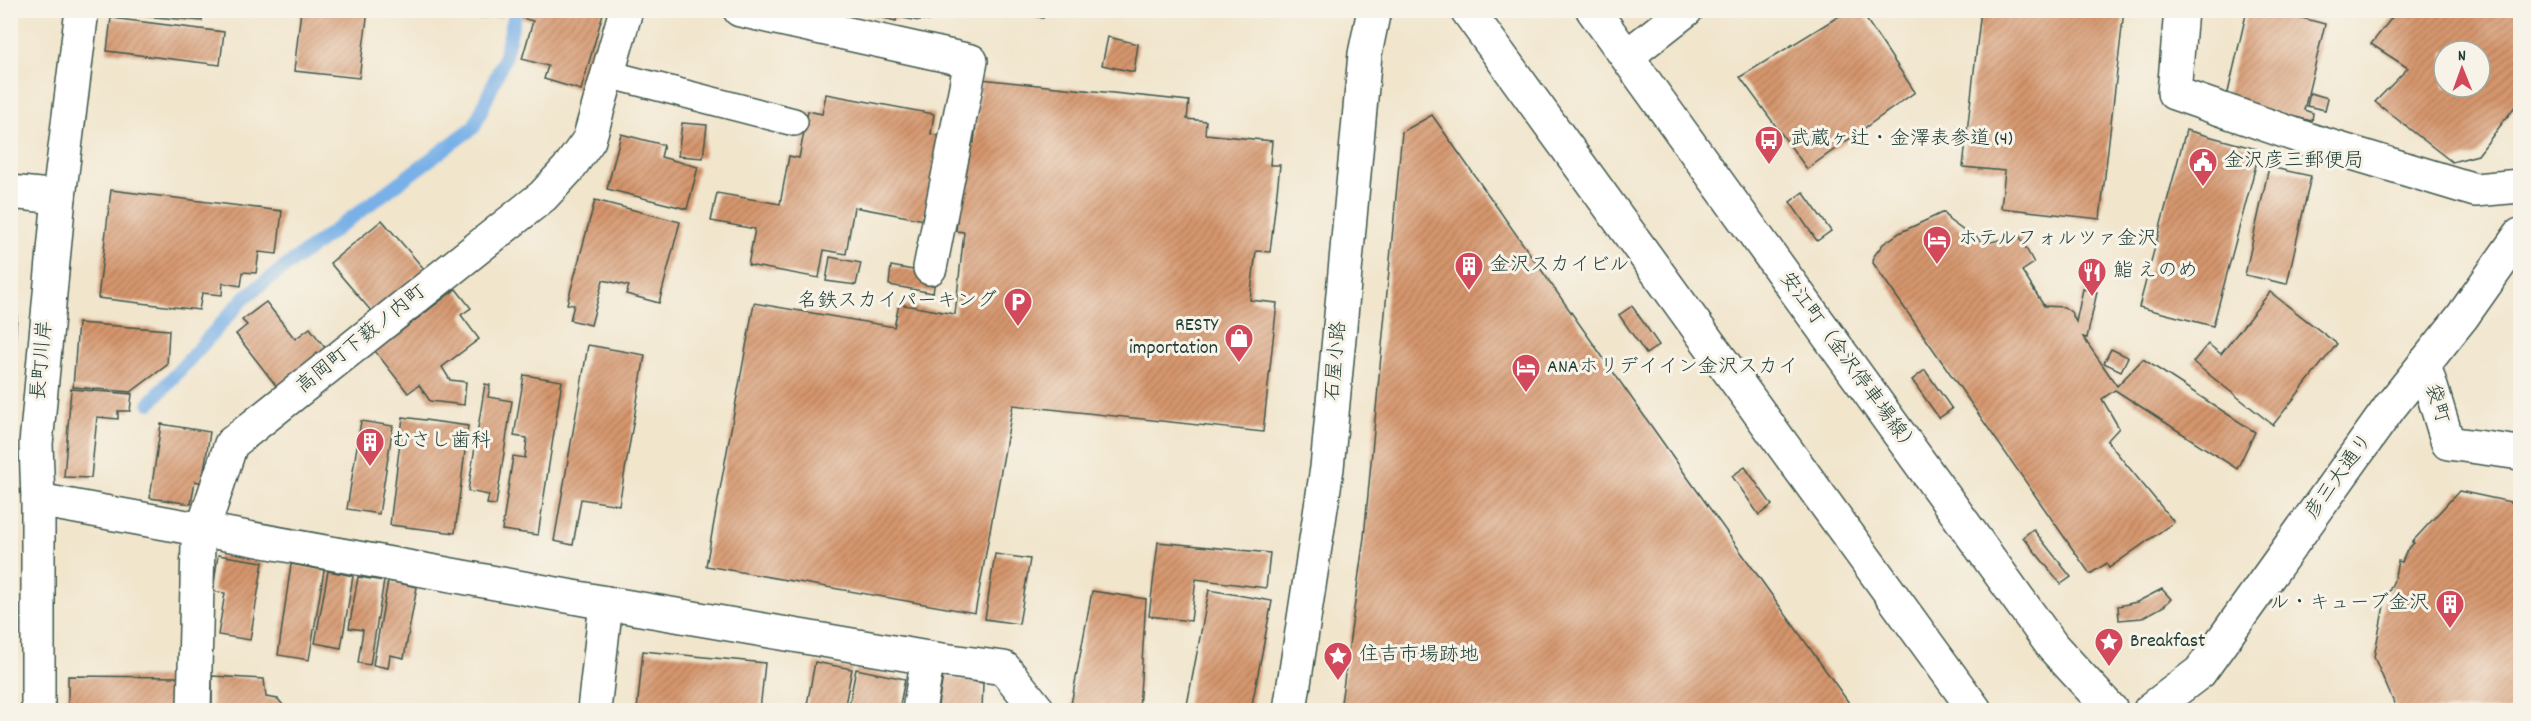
<svg xmlns="http://www.w3.org/2000/svg" width="2531" height="721" font-family="Dekko,'Klee One',sans-serif">
  <style>
    .lines { fill: none; stroke-linecap: round; stroke-linejoin: round }
    .stream { stroke: #78b0e7; stroke-width: 14 }
    .building { fill: url(#building-hatch); fill-rule: evenodd }
    .service-casing { stroke: #3e564b; stroke-width: 30 }
    .pedestrian-casing { stroke: #3e564b; stroke-width: 36 }
    .minor-casing { stroke: #3e564b; stroke-width: 36 }
    .tertiary-casing { stroke: #3e564b; stroke-width: 36 }
    .primary-casing { stroke: #3e564b; stroke-width: 36 }
    .service { stroke: #fff; stroke-width: 27 }
    .pedestrian { stroke: #fff; stroke-width: 33 }
    .minor { stroke: #fff; stroke-width: 33 }
    .tertiary { stroke: #fff; stroke-width: 33 }
    .primary { stroke: #fff; stroke-width: 33 }
    .labels { text-anchor: middle; dominant-baseline: central; stroke-width: 6; stroke-linejoin: round; paint-order: stroke }
    .poi-label { font-size: 20px; fill: #1f3d34; stroke: #f7f3e8; text-anchor: start }
    .street-label { font-size: 20px; fill: #1f3d34; stroke: #f7f3e8 }
  </style>
  <defs>
    <pattern id="building-hatch" width="6" height="6" patternUnits="userSpaceOnUse" patternTransform="scale(1.5)"><rect width="6" height="6" fill="#d6966d"/><path d="M-1 1l2-2M0 6l6-6M5 7l2-2" fill="none" stroke="#ad7c5a"/></pattern>
  </defs>
  <rect width="100%" height="100%" fill="#f7f3e8"/>
  <filter id="ink" filterUnits="userSpaceOnUse"><feTurbulence type="fractalNoise" baseFrequency=".0167" numOctaves="2"/><feDisplacementMap in="SourceGraphic" scale="12" xChannelSelector="R" yChannelSelector="G"/><feConvolveMatrix kernelMatrix="1 2 1 2 8 2 1 2 1" color-interpolation-filters="sRGB"/></filter>
  <filter id="wash" filterUnits="userSpaceOnUse"><feTurbulence type="fractalNoise" baseFrequency=".008" numOctaves="4" result="noise"/><feDisplacementMap in="SourceGraphic" scale="24" xChannelSelector="R" yChannelSelector="G"/><feGaussianBlur stdDeviation="1.35" result="paint"/><feColorMatrix in="noise" values="0 0 0 0 0 0 0 0 0 0 0 0 0 0 0 0 0 1.4 0 .05"/><feComposite in="paint" operator="in"/></filter>
  <g filter="url(#wash)">
    <rect width="100%" height="100%" fill="#f1e5cc"/>
    <g class="lines">
      <path class="stream" d="M150 403 246 296 474 127 504 59 516 10"/>
    </g>
    <g id="blocks">
      <g class="building">
        <path d="M107 10H203L202 21 107 13Z"/>
        <path d="M301 10 368 11 359 78 294 71Z"/>
        <path d="M464 10H503V17L465 18Z"/>
        <path d="M524 10H604L581 90 544 79 548 66 522 59 533 21 522 18Z"/>
        <path d="M852 10H931L929 21 920 19V21L897 17 896 21Z"/>
        <path d="M1010 10H1045L1043 18Z"/>
        <path d="M1849 10H1860L1915 92 1807 169 1740 77Z"/>
        <path d="M1981 10H2124L2100 219 2001 208 2005 171 1963 167Z"/>
        <path d="M2247 10H2271L2325 24 2304 110 2313 113 2312 121 2226 101Z"/>
        <path d="M2398 10H2520V100L2478 155 2452 162 2375 102 2408 68 2371 44ZM2444 51H2480V87H2444Z"/>
        <path d="M111 18 224 32 220 65 107 51Z"/>
        <path d="M1108 37 1138 44 1134 72 1102 65Z"/>
        <path d="M981 79 1189 101 1187 119 1206 121 1205 134 1272 141 1270 165H1280L1270 252 1256 251 1250 300 1277 303 1263 432 1013 405 975 613 706 566 754 303 894 327 899 304 955 314 964 232 956 231 965 142 974 143Z"/>
        <path d="M2310 93 2328 98 2325 110 2307 106Z"/>
        <path d="M826 94 934 114 931 134 940 136 924 220 854 207 846 254 824 250 819 278 748 265 755 229 711 221 717 193 780 204 789 156 799 158 808 111 822 114Z"/>
        <path d="M1432 115 1683 471 1854 710H1340L1364 537 1402 132Z"/>
        <path d="M682 123 707 125 703 158 678 156Z"/>
        <path d="M2186 130 2260 150 2213 326 2139 307Z"/>
        <path d="M621 134 664 145 661 157 698 167 687 209 607 189Z"/>
        <path d="M2269 167 2311 176 2287 284 2245 275Z"/>
        <path d="M111 190 282 211 277 254 259 252 256 273 243 272 241 286 223 283 222 295 202 293 199 310 98 298Z"/>
        <path d="M1803 192 1831 231 1817 241 1790 202Z"/>
        <path d="M595 200 680 222 659 303 626 294 629 286 603 280 591 325 570 320 574 305 567 304Z"/>
        <path d="M1944 212 1949 220 1971 236 1974 234 1983 244 2019 235 2034 263 2022 271 2044 306 2064 307 2071 312 2076 322 2083 289 2097 292 2087 338 2083 337 2117 386 2143 359 2255 432 2237 469 2115 390 2102 399 2119 428 2107 441 2174 522 2109 568 2107 563 2090 574 1873 263 1874 256 1883 244 1901 232Z"/>
        <path d="M382 220 424 269 372 312 330 263Z"/>
        <path d="M830 257 861 263 856 285 826 281Z"/>
        <path d="M891 266 936 274 933 293 889 285Z"/>
        <path d="M456 289 471 308 461 315 479 339 442 367 450 380 466 382 464 405 430 401 419 385 408 393 375 351Z"/>
        <path d="M2270 292 2337 344 2273 425 2193 362 2208 344 2221 354Z"/>
        <path d="M266 302 295 339 310 328 326 349 277 387 236 334 247 325 242 320Z"/>
        <path d="M1632 306 1659 345 1646 354 1619 315Z"/>
        <path d="M10 313 17 314 13 371H10Z"/>
        <path d="M78 323 169 330 167 365 131 392 73 387Z"/>
        <path d="M588 345 645 355 619 505 581 499 573 545 554 541Z"/>
        <path d="M2111 349 2128 357 2121 371 2104 363Z"/>
        <path d="M1925 370 1952 409 1939 418 1912 380Z"/>
        <path d="M524 375 562 381 538 535 502 530 513 456 525 458 527 438 514 436Z"/>
        <path d="M485 384 490 385 488 397 512 401 496 505 487 504 489 495 468 491Z"/>
        <path d="M71 389 132 394 130 411H118V419L97 417 91 478 64 477Z"/>
        <path d="M403 417 468 426 455 533 390 525Z"/>
        <path d="M361 421 393 426 379 514 347 509Z"/>
        <path d="M161 424 210 432 202 483 195 481 191 504 150 498Z"/>
        <path d="M1745 467 1772 505 1759 515 1732 476Z"/>
        <path d="M2459 491 2520 504V710H2397L2374 657 2385 600 2394 580 2398 561 2402 562 2407 550 2414 543 2412 542Z"/>
        <path d="M2033 529 2071 577 2061 584 2023 537Z"/>
        <path d="M1158 542 1270 553 1266 588 1196 579 1191 621 1149 616Z"/>
        <path d="M995 554 1030 559 1019 624 985 619Z"/>
        <path d="M218 555 263 562 250 640 218 635 225 593 213 591Z"/>
        <path d="M291 564 324 570 309 660 278 655Z"/>
        <path d="M328 571 353 576 341 648 315 643Z"/>
        <path d="M358 577 384 581 370 665 358 663 363 630 349 628Z"/>
        <path d="M388 581 417 587 404 658 390 655 388 668 373 665Z"/>
        <path d="M2162 589 2171 599 2164 606 2142 618 2119 620 2118 606 2137 602Z"/>
        <path d="M1209 590 1272 601 1251 710H1186Z"/>
        <path d="M1092 591 1146 599 1139 710H1070Z"/>
        <path d="M643 651 765 663 760 710H637Z"/>
        <path d="M815 662 852 669 844 710H806Z"/>
        <path d="M856 669 905 679 899 710H848Z"/>
        <path d="M68 676 181 677 180 710H68Z"/>
        <path d="M212 676 264 679 266 697 278 699 287 710H212Z"/>
        <path d="M943 676 983 683 982 710H937Z"/>
      </g>
    </g>
  </g>
  <g filter="url(#ink)">
    <use href="#blocks" fill-opacity="0" stroke="#3e564b" stroke-width="1.5"/>
    <g class="lines">
      <g class="service-casing">
        <path id="service" d="M608 74 794 122"/>
      </g>
      <g class="pedestrian-casing">
        <path id="pedestrian" d="M1627 56 1686 10"/>
      </g>
      <g class="minor-casing">
        <g id="minor">
          <path d="M740 10 971 61 930 268"/>
          <path d="M2181 10 2174 93 2316 142 2475 190 2520 186"/>
          <path d="M10 192 59 197"/>
          <path d="M2424 364 2448 443 2520 453"/>
          <path d="M38 500 606 603 928 658 1004 668 1038 710"/>
          <path d="M38 710V500L36 444 59 197 82 10"/>
          <path d="M194 710 198 544 231 444 543 196 568 169 589 140 626 10"/>
          <path d="M594 710 606 603"/>
          <path d="M919 710 928 658"/>
          <path d="M1290 710 1327 468 1365 54 1374 10"/>
        </g>
      </g>
      <g class="tertiary-casing">
        <path id="tertiary" d="M2150 710 2200 672 2390 407 2462 317 2520 235"/>
      </g>
      <g class="primary-casing">
        <g id="primary">
          <path d="M1467 10 1975 710"/>
          <path d="M1593 10 2053 647 2111 710"/>
        </g>
      </g>
      <use href="#service" class="service"/>
      <use href="#pedestrian" class="pedestrian"/>
      <use href="#minor" class="minor"/>
      <use href="#tertiary" class="tertiary"/>
      <use href="#primary" class="primary"/>
    </g>
  </g>
  <defs>
    <g id="bus-pin" transform="scale(1.5)"><path d="M0 17L-7.5 6A9.5 9.5 0 1 1 7.5 6Z" fill="#d1495b" stroke="#f7f3e8"/><path d="M-5-6H5V4H4V6H2V4H-2V6H-4V4H-5ZM-3.5-4V0h7V-4ZM-3.5 1.2v1.5H-2V1.2ZM2 1.2v1.5H3.5V1.2Z" fill="#fff"/></g>
    <g id="civic-pin" transform="scale(1.5)"><path d="M0 17L-7.5 6A9.5 9.5 0 1 1 7.5 6Z" fill="#d1495b" stroke="#f7f3e8"/><path d="M-.6-6.5H3V-4.5H.6V-3L4-1V1h2V6H-6V1h2V-1L-.6-3ZM-1.2 2.5V6h2.4V2.5Z" fill="#fff"/></g>
    <g id="hotel-pin" transform="scale(1.5)"><path d="M0 17L-7.5 6A9.5 9.5 0 1 1 7.5 6Z" fill="#d1495b" stroke="#f7f3e8"/><path d="M-6-4.5h1.5V1H6V5H4.5V3h-9V5H-6ZM-4 0a1.8 1.8 0 1 1 3.6 0ZM.5 0V-2.5h3Q6-2.5 6 0Z" fill="#fff"/></g>
    <g id="building-pin" transform="scale(1.5)"><path d="M0 17L-7.5 6A9.5 9.5 0 1 1 7.5 6Z" fill="#d1495b" stroke="#f7f3e8"/><path d="M-4-6H4V6H1V3H-1V6H-4ZM-2.5-4.3h1.7v1.8h-1.7ZM.8-4.3h1.7v1.8H.8ZM-2.5-1h1.7V.8h-1.7ZM.8-1h1.7V.8H.8Z" fill="#fff"/></g>
    <g id="restaurant-pin" transform="scale(1.5)"><path d="M0 17L-7.5 6A9.5 9.5 0 1 1 7.5 6Z" fill="#d1495b" stroke="#f7f3e8"/><path d="M-5-6h1v4h1v-4h1v4h1v-4h1v5L-1.5 .5V6h-2V.5L-5-1ZM5-6V6H3V1.5H1.5Q1.5-4 5-6Z" fill="#fff"/></g>
    <g id="parking-pin" transform="scale(1.5)"><path d="M0 17L-7.5 6A9.5 9.5 0 1 1 7.5 6Z" fill="#d1495b" stroke="#f7f3e8"/><path d="M-3.5-5.5H1a3.5 3.5 0 0 1 0 7H-1V5.5H-3.5ZM-1-3.4V-.6H.8a1.4 1.4 0 0 0 0-2.8Z" fill="#fff"/></g>
    <g id="shop-pin" transform="scale(1.5)"><path d="M0 17L-7.5 6A9.5 9.5 0 1 1 7.5 6Z" fill="#d1495b" stroke="#f7f3e8"/><path d="M-5-2.5h2.3a2.7 3.5 0 0 1 5.4 0H5L5.5 6h-11ZM-1.5-2.5h3a1.5 2.3 0 0 0-3 0Z" fill="#fff"/></g>
    <g id="sight-pin" transform="scale(1.5)"><path d="M0 17L-7.5 6A9.5 9.5 0 1 1 7.5 6Z" fill="#d1495b" stroke="#f7f3e8"/><path d="M0-6L1.8-2.2L6-1.7L2.9 1.2L3.7 5.4L0 3.3L-3.7 5.4L-2.9 1.2L-6-1.7L-1.8-2.2Z" fill="#fff"/></g>
  </defs>
  <g fill-rule="evenodd">
    <use href="#bus-pin" x="1769" y="140"/>
    <use href="#civic-pin" x="2203" y="162"/>
    <use href="#hotel-pin" x="1937" y="240"/>
    <use href="#building-pin" x="1469" y="266"/>
    <use href="#restaurant-pin" x="2092" y="272"/>
    <use href="#parking-pin" x="1018" y="302"/>
    <use href="#shop-pin" x="1239" y="338"/>
    <use href="#hotel-pin" x="1526" y="368"/>
    <use href="#building-pin" x="370" y="442"/>
    <use href="#building-pin" x="2450" y="604"/>
    <use href="#sight-pin" x="2109" y="642"/>
    <use href="#sight-pin" x="1338" y="656"/>
  </g>
  <g class="labels">
    <g class="poi-label">
      <text x="1790" y="140">武蔵ヶ辻・金澤表参道 (4)</text>
      <text x="2224" y="162">金沢彦三郵便局</text>
      <text x="1958" y="240">ホテルフォルツァ金沢</text>
      <text x="1490" y="266">金沢スカイビル</text>
      <text x="2113" y="272">鮨 えのめ</text>
      <text x="997" y="302" text-anchor="end">名鉄スカイパーキング</text>
      <text x="1218" y="326" text-anchor="end">RESTY<tspan x="1218" dy="23">importation</tspan></text>
      <text x="1547" y="368">ANAホリデイイン金沢スカイ</text>
      <text x="391" y="442">むさし歯科</text>
      <text x="2429" y="604" text-anchor="end">ル・キューブ金沢</text>
      <text x="2130" y="642">Breakfast</text>
      <text x="1359" y="656">住吉市場跡地</text>
    </g>
    <g class="street-label">
      <text transform="translate(362 340) rotate(-39)">高岡町下薮ノ内町</text>
      <text transform="translate(43 360) rotate(-85)">長町川岸</text>
      <text transform="translate(1337 361) rotate(-85)">石屋小路</text>
      <text transform="translate(1848 364) rotate(54)">安江町（金沢停車場線）</text>
      <text transform="translate(2436 404) rotate(73)">袋町</text>
      <text transform="translate(2340 477) rotate(-54)">彦三大通り</text>
    </g>
  </g>
  <rect width="2531" height="721" fill="none" stroke="#f7f3e8" stroke-width="36"/>
  <g transform="translate(2462 69) rotate(359)"><circle r="28" fill="#f7f3e8" stroke="#a1aaa0" stroke-width="1.5"/>
  <path d="M0-4.5L10 22L0 15L-10 22Z" fill="#d1495b"/>
  <text y="-9" font-size="16" font-weight="bold" text-anchor="middle" fill="#1f3d34">N</text>
  </g>
</svg>
